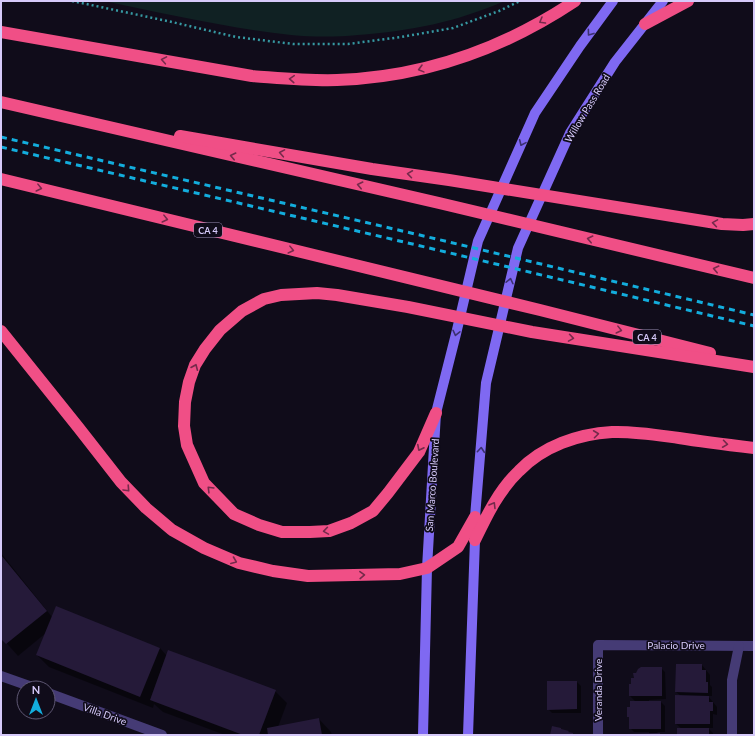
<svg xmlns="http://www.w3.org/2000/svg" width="755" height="736" font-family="Lato,sans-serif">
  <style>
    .green { fill: #102123 }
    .shadow { fill: #0007 }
    .building { fill: #251a39 }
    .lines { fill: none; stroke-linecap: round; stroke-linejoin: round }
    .path { stroke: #3699a2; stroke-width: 2.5; stroke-dasharray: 2 3; stroke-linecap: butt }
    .street { stroke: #453b75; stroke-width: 10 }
    .secondary { stroke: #7f69f2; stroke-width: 10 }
    .highway { stroke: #f04f86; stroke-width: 12 }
    .rail { stroke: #13addd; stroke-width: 3; stroke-dasharray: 6 5; stroke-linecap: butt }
    .oneway { stroke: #752a4b }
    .oneway2 { stroke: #3c3170 }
    .labels { text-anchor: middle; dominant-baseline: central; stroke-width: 3.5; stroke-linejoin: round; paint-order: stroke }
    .shield { fill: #100c1a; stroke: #9b91b7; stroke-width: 1 }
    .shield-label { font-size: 9px; font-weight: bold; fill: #d6cafa }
    .street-label { font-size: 10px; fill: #d6cafa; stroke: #100c1a }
  </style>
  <rect width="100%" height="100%" fill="#100c1a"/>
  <path class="green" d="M104 1H505C456 22 411 31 358 35 336 37 313 37 291 35 228 28 166 14 104 1Z"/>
  <g class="shadow">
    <path d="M1 553 52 617 160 648 167 656 275 691 287 703 278 727 319 719 331 732 332 735H225L163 712 154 704 153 708 49 667 37 655 46 633 18 656 1 637Z"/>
    <path d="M702 665 710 675V685L712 687V696H708L717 707V715L713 714V728H708L713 733V735H678L682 729 676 724 681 696 676 692Z"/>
    <path d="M661 668 665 672 666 699 649 700V702H661L665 706V732H657L660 735H626L649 734V732H634L630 728V718L628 716 631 708 636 702 630 696V685Z"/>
    <path d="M577 682 581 686V713H552L548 709Z"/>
  </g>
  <g class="building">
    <path d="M1 555 47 611 6 644 1 639Z"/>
    <path d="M56 606 160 648 140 697 36 655Z"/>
    <path d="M168 650 276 690 259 735H243L150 700Z"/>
    <path d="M676 664H702V670H706V682H708V693L675 692Z"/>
    <path d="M641 667H662V696H629V684H631V678H634L633 673H636L638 669Z"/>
    <path d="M547 681H577V709L547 710Z"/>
    <path d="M675 695 709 696V702H713V711H710V724H675Z"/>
    <path d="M630 701H661V729H629V717H627V707H630Z"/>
    <path d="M319 718 322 735H268L267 728Z"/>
    <path d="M552 726 561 728V729L569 731 568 732 573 733V735H550Z"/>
    <rect x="677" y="728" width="32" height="7"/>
    <path d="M660 733V735H625V734Z"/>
  </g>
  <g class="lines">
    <path class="path" d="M72 1 172 22 236 37 293 44H348L401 37 453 28 499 11 520 1"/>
    <g class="street">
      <path d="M1 676 35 688"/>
      <path d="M48 693 162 735"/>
      <path d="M598 735V645L754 646"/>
      <path d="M732 735V680L739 646"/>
    </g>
    <g class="secondary">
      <path d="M423 735 427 568 436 413 456 334 478 241 535 113 580 46 613 1"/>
      <path d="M468 735 475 540V517L486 383 518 248 570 133 615 62 663 1"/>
    </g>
    <g class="highway">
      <path d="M645 24 688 1"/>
      <path d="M1 32 252 76C280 78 309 81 337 80 423 77 503 49 575 1"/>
      <path d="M1 102 439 203 754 278"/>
      <path d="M180 136 372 169 449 180 722 224 743 225 754 224"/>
      <path d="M1 179 540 310 710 353"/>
      <path d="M1 331 78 427 121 482 146 508 172 530 204 548 239 563 273 571 308 576 400 574 427 568 458 547 475 517"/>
      <path d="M436 413 419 452 388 493 373 511 351 523 329 531 310 532H282L259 525 234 514 204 483 187 445 184 426 185 402 189 382 195 365 205 349 220 330 242 311 264 299 281 295 317 293 337 295 408 307 532 332 754 367"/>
      <path d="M475 540C487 515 499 490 519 471 543 446 578 434 612 432 634 431 657 435 679 438 704 442 729 445 754 448"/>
    </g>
    <g class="rail">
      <path d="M1 137 428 237 754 315"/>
      <path d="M1 147 425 247 754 326"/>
    </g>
  </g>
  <defs><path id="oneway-chevron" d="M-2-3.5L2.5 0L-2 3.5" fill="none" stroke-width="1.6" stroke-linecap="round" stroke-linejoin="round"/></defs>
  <g class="oneway">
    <use href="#oneway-chevron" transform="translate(542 21) rotate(150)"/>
    <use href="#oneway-chevron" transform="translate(164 60) rotate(-170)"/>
    <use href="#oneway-chevron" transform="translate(421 69) rotate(165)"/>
    <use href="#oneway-chevron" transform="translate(292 79) rotate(-176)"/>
    <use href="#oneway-chevron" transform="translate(282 153) rotate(-170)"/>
    <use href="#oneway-chevron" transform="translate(233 156) rotate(-167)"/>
    <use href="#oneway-chevron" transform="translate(410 174) rotate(-172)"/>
    <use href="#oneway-chevron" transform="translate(360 185) rotate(-167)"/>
    <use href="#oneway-chevron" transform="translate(39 188) rotate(14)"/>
    <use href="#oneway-chevron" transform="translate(165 219) rotate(14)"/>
    <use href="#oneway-chevron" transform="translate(715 223) rotate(-171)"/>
    <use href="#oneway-chevron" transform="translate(590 239) rotate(-167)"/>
    <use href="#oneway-chevron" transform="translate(291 250) rotate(14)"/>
    <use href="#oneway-chevron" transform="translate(716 269) rotate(-167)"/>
    <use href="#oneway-chevron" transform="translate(619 330) rotate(14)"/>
    <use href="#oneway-chevron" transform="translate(571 338) rotate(9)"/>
    <use href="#oneway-chevron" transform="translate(195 367) rotate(-67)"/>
    <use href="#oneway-chevron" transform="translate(596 434) rotate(-7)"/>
    <use href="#oneway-chevron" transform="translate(725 444) rotate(8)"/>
    <use href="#oneway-chevron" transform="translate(420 448) rotate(117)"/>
    <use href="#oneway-chevron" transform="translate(127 489) rotate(47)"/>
    <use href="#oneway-chevron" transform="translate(210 489) rotate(-135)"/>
    <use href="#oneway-chevron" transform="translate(493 505) rotate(-59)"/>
    <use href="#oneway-chevron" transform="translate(326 531) rotate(171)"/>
    <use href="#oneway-chevron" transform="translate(234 561) rotate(22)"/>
    <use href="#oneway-chevron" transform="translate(362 575) rotate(-2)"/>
  </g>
  <g class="oneway2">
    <use href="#oneway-chevron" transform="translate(590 33) rotate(126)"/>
    <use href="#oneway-chevron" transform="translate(522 143) rotate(114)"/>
    <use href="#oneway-chevron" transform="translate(510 281) rotate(-77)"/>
    <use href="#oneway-chevron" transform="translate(456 333) rotate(103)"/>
    <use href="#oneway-chevron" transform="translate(481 450) rotate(-85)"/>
  </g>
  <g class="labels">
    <g class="shield">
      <rect x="194" y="223" width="28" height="14" rx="3"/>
      <rect x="633" y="330" width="28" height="14" rx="3"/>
    </g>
    <g class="shield-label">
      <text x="208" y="230">CA 4</text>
      <text x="647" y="337">CA 4</text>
    </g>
    <g class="street-label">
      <text transform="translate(587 108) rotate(-59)">Willow Pass Road</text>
      <text transform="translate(432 485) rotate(-86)">San Marco Boulevard</text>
      <text x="676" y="645">Palacio Drive</text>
      <text transform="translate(598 690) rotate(-90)">Veranda Drive</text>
      <text transform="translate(105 714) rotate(20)">Villa Drive</text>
    </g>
  </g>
  <rect width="755" height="736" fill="none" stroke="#d6cafa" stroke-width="4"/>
  <g transform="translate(36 700)"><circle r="19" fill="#100c1a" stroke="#5f5874"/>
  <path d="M0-3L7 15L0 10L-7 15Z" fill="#13addd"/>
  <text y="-6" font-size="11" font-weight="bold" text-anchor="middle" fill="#d6cafa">N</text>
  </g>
</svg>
